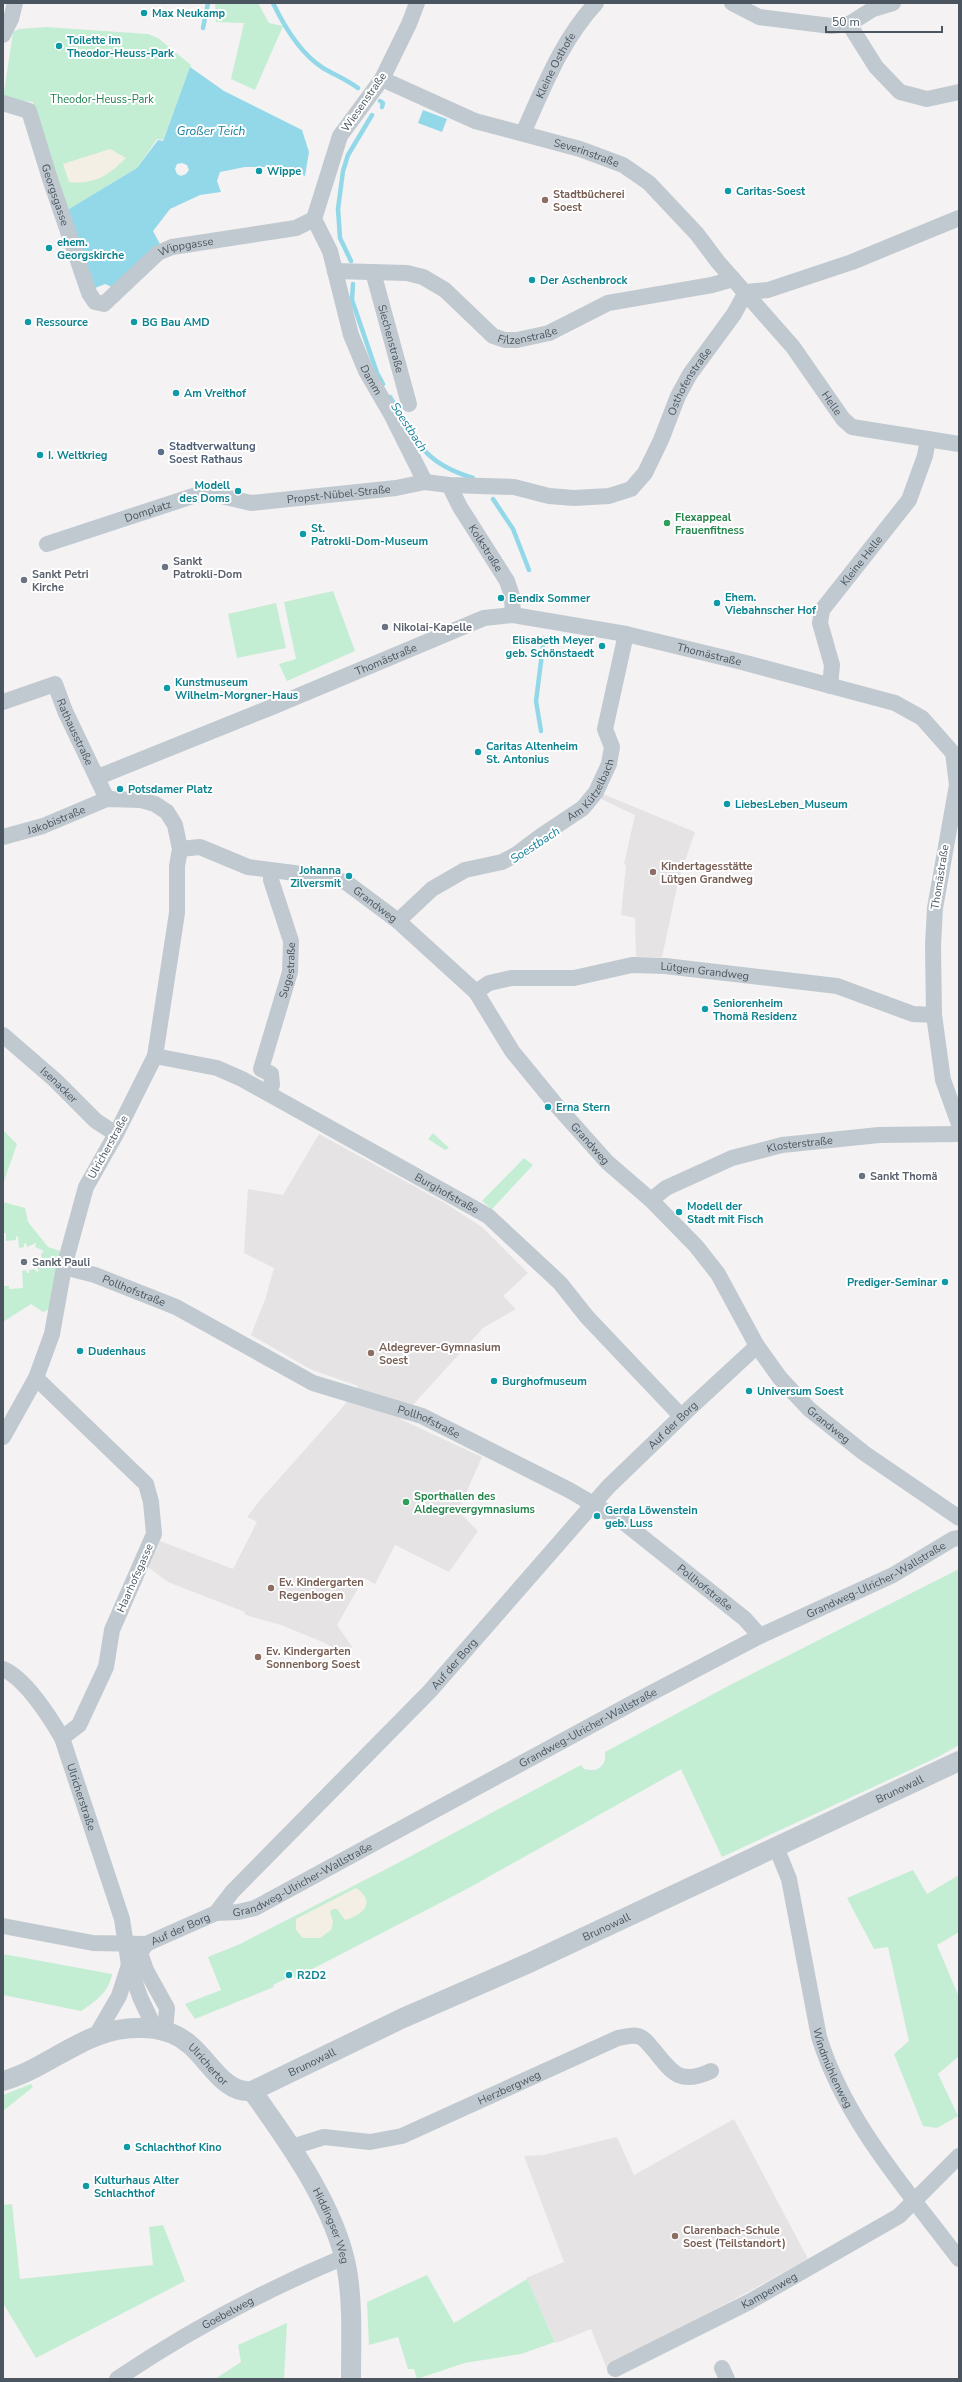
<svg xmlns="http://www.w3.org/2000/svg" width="962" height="2382" font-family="'Nunito Sans',sans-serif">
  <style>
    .education { fill: #e5e3e4 }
    .green { fill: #c4eed4 }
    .sand { fill: #f4efe5 }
    .water { fill: #93d8e9; fill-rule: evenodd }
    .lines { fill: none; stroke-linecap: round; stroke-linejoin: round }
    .stream { stroke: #93d8e9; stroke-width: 4.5 }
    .minor { stroke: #c1c9d0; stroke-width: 16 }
    .tertiary { stroke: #c1c9d0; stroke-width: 20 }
    .culture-dot { fill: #0f9aa8; stroke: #fff; stroke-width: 1.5 }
    .education-dot { fill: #8d6e63; stroke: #fff; stroke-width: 1.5 }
    .service-dot { fill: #5c6f8a; stroke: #fff; stroke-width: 1.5 }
    .leisure-dot { fill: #2e9e5b; stroke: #fff; stroke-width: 1.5 }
    .worship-dot { fill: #6b7280; stroke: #fff; stroke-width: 1.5 }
    .labels { text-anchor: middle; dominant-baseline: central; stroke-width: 4; stroke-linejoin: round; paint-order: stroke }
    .culture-label { font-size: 11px; font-weight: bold; fill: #0d838f; stroke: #fff; text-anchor: start }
    .street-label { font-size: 11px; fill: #4a555f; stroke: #fff }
    .park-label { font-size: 11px; fill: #1c7f4d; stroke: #fff }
    .education-label { font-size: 11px; font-weight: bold; fill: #785e54; stroke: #fff; text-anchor: start }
    .service-label { font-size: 11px; font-weight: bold; fill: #4e5e75; stroke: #fff; text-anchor: start }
    .leisure-label { font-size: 11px; font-weight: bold; fill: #27864d; stroke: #fff; text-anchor: start }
    .worship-label { font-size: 11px; font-weight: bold; fill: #5b616d; stroke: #fff; text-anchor: start }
    .water-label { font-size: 12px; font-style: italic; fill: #137f9a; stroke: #fff }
  </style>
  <rect width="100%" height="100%" fill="#f4f2f2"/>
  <g class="education">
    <path d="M603 794 695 832 679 878 662 957H636L635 918 621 915 626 865 624 864 635 815 601 799Z"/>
    <path d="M319 1134 445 1203 482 1227 528 1273 503 1296 516 1309 483 1328 400 1419 482 1457 458 1511 478 1531 449 1572 395 1545 375 1584 364 1578 337 1625 352 1647 345 1655 325 1643 281 1625 252 1617 244 1614 245 1612 168 1582 148 1567 160 1541 233 1569 257 1522 247 1517 261 1499 342 1408 358 1386 312 1370 251 1335 266 1297 274 1268 244 1253 248 1189 283 1195Z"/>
    <path d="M734 2119 808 2259 607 2369 591 2329 556 2343 526 2278 564 2262 524 2156 543 2155 617 2137 634 2175Z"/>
  </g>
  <g class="green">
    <path d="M215 3H258L269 23 283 26 255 90 231 79 244 23 216 22Z"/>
    <path d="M46 27 148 34 158 38 191 65 163 140 157 139 137 168 64 212 33 102 3 99 13 32 19 29Z"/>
    <path d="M333 591 355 651 287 681 279 664 296 659 284 602Z"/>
    <path d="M276 603 286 648 237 658 228 614Z"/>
    <path d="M3 1130 17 1144 3 1184Z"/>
    <path d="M433 1133 449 1148 445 1150 428 1139Z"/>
    <path d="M524 1158 533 1165 492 1209 482 1201Z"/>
    <path d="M3 1202 25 1208 28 1222 48 1247 66 1253 53 1308 43 1312 31 1304 3 1322V1286H9V1289L23 1288 22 1271 26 1270 27 1273H29V1270L34 1269 37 1272 39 1271 37 1268 45 1261 42 1260 41 1254 44 1251 35 1247 36 1243 27 1247 26 1243 24 1244V1247L19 1248 18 1236 16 1237V1240L6 1241V1233H3Z"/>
    <path d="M959 1569V1745L938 1757 722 1857 681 1769 465 1890 295 1978 293 1975 273 1985 274 1987 195 2019 185 2004 221 1990 208 1957 240 1944 396 1864 581 1765 584 1769C597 1773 607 1766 605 1752L730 1685Z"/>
    <path d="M913 1870 927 1894 959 1875V1932L937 1945 959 1997V2056L938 2074 958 2116 937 2128 923 2126 894 2054 909 2041 888 1947 874 1949 847 1898Z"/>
    <path d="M3 1954 112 1974C109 1992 96 2001 81 2011L3 1995Z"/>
    <path d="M31 2084 33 2087 3 2111V2095Z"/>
    <path d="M12 2204 20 2279 153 2265 149 2227 163 2225 185 2281 36 2358 3 2303V2205Z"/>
    <path d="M427 2275 454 2323 527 2279 555 2342 521 2354 465 2363 417 2379 414 2369H408L398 2337 369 2345 367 2302Z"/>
    <path d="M287 2323 284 2379H215L241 2362 238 2345Z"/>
  </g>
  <g class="sand">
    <path d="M110 149 126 158C109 175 94 185 69 182L63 164Z"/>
    <path d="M356 1888C377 1902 363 1915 345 1920L337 1909H333L330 1912 333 1922 331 1930 320 1938H303L296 1930V1919Z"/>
  </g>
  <g class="water">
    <path d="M190 67 224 91 302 130 309 152 305 176 284 167H245L220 172 217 181 221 192 200 195 170 209 153 231 160 244 114 288 105 284 95 288 64 212 137 168 158 140 163 141ZM182 163 187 165 189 170 186 174 181 176 177 174 175 169 177 164Z"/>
    <path d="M423 110 447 119 442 132 418 123Z"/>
  </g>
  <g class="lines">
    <g class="stream">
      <path d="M273 3C284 26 301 54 323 68 335 75 347 80 358 88"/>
      <path d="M203 28 208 3"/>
      <path d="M380 101 383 103 382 107"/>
      <path d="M351 261 340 238 338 209 343 171 348 155 372 115"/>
      <path d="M353 284 352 300 377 373 383 384"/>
      <path d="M390 397C416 440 422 463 473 478"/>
      <path d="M493 499 513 529 529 570"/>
      <path d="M541 731 536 701 544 638"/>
    </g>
    <g class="minor">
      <path id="s1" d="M417 3 409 24 382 79 340 136 314 219 330 251 351 335 366 371 391 414 425 482"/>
      <path d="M732 3 759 17 831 26 849 24 873 9 893 3"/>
      <path d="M849 24 876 67 900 92 927 99 959 92"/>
      <path d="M3 35 11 19 15 3"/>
      <path id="s2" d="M382 79 475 121 580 149 623 165 649 183 697 234 718 262 793 347 843 419 852 427 959 444"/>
      <path id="s3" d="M3 103 29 111 50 179 89 293 95 302 104 304 158 253 172 247 296 228 314 219"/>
      <path id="s4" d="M523 133C544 87 561 41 596 3"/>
      <path id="s5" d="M335 271 407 273 423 277 445 290 493 336 505 340H517L549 333 608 303 712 285 733 279"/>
      <path id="s6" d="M373 272 409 404"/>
      <path d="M746 292 768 290 852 262 959 218"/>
      <path id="s7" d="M449 485 460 507 507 581 512 596 513 615"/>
      <path id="s8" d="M47 544 196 495H217L251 503 396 488 425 482 449 485 514 487 549 496 574 498 609 496 631 489 645 473 661 440 678 396 690 374 734 314 746 292"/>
      <path id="s9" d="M830 686 832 665 820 623 822 610 909 500 925 456 928 439"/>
      <path id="s10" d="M3 702 55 684 65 711 107 799"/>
      <path id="s11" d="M98 777 272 707 484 618 513 615 626 634 742 662 895 703 922 718 953 753 957 785 935 908 933 945 934 1015 943 1080 959 1124"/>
      <path id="s12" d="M3 837 43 826 107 799 141 800 155 804 167 812 175 825 180 849 177 866V913L155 1056 116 1134 86 1187 64 1267 52 1334 36 1378 3 1437"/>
      <path id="s13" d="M180 849 200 847 248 867 333 878 347 883 398 921 476 992 512 1051 557 1106 607 1162 651 1200 696 1246 718 1274 757 1346 780 1378 809 1409 864 1453 959 1518"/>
      <path id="s14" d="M398 921 432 889 465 870 502 862 517 854 541 836 583 808 596 792 609 764 612 747 605 729 626 634"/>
      <path id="s15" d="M476 992 489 983 511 978H574L632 965 665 966 837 986 913 1014 934 1015"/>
      <path id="s16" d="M3 1035 55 1080 96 1121 116 1134"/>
      <path id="s17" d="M155 1056 217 1068 242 1079 488 1216 560 1283 587 1317 681 1416"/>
      <path id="s18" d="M268 1092 272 1085 271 1074 261 1069 290 972 291 941 271 880V871"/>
      <path id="s19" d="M651 1200 666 1188 732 1158 782 1145 879 1135 959 1134"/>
      <path id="s20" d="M64 1267 95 1275 176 1307 313 1383 422 1416 569 1490 622 1521 745 1619 760 1636"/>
      <path d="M36 1378 146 1484 151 1502 154 1534 112 1630 106 1667 79 1725 62 1738"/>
      <path id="s21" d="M3 1669C25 1678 50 1717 62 1738L122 1919 129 1965 140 1997 155 2029"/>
      <path id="s22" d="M776 1847 789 1879 819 2037C845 2121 907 2190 959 2259"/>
      <path id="s23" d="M216 1913 238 1912 255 1908 638 1700 760 1636 893 1575 953 1539 959 1538"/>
      <path id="s24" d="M3 1926 93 1943 146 1944 216 1913 232 1892 430 1691 608 1487 690 1408 757 1346"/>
      <path d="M146 1944 140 1953 146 1970 167 2008 165 2032"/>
      <path d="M97 2034 119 1996 129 1965"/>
      <path id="s25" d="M292 2147 324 2137 370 2142 402 2136 618 2038C626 2037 635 2033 642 2038 646 2040 650 2046 653 2049 672 2072 679 2086 711 2071"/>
      <path d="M722 2368 727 2379"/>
      <path id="s26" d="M615 2369 749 2302 899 2216 959 2156"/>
      <path id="s27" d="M117 2379C188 2331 265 2290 344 2257"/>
    </g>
    <g class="tertiary">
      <path id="s28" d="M3 2081C52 2067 87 2026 141 2028 158 2028 176 2033 189 2044 209 2060 224 2094 252 2091L403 2018 529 1963 959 1761"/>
      <path id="s29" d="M252 2091C288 2141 336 2208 347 2270 353 2305 351 2343 351 2379"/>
    </g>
  </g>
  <g class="culture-dot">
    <circle cx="144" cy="13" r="4"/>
    <circle cx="59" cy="46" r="4"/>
    <circle cx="259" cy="171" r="4"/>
    <circle cx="728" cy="191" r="4"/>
    <circle cx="49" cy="248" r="4"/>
    <circle cx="532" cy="280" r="4"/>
    <circle cx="28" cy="322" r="4"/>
    <circle cx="134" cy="322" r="4"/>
    <circle cx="176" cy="393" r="4"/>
    <circle cx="40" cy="455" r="4"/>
    <circle cx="238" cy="491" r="4"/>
    <circle cx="303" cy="534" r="4"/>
    <circle cx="501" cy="598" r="4"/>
    <circle cx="717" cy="603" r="4"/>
    <circle cx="602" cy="646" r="4"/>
    <circle cx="167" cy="688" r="4"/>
    <circle cx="478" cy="752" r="4"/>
    <circle cx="120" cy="789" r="4"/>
    <circle cx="727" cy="804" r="4"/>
    <circle cx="349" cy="876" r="4"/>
    <circle cx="705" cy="1009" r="4"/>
    <circle cx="548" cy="1107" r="4"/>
    <circle cx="679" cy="1212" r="4"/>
    <circle cx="945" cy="1282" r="4"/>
    <circle cx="80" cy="1351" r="4"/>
    <circle cx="494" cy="1381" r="4"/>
    <circle cx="749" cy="1391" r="4"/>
    <circle cx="597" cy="1516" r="4"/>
    <circle cx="289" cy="1975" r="4"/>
    <circle cx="127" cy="2147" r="4"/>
    <circle cx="86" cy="2186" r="4"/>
  </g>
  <g class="education-dot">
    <circle cx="545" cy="200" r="4"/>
    <circle cx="653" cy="872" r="4"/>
    <circle cx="371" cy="1353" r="4"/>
    <circle cx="271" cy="1588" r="4"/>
    <circle cx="258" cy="1657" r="4"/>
    <circle cx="675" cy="2236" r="4"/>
  </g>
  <circle class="service-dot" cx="161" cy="452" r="4"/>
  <g class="leisure-dot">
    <circle cx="667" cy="523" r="4"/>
    <circle cx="406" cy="1502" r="4"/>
  </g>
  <g class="worship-dot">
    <circle cx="165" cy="567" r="4"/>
    <circle cx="24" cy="580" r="4"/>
    <circle cx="385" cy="627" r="4"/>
    <circle cx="862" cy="1176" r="4"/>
    <circle cx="24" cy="1262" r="4"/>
  </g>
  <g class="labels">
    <g class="culture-label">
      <text x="152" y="13">Max Neukamp</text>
      <text x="67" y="40">Toilette im<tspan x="67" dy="13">Theodor-Heuss-Park</tspan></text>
      <text x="267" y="171">Wippe</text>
      <text x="736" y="191">Caritas-Soest</text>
      <text x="57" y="242">ehem.<tspan x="57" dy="13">Georgskirche</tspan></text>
      <text x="540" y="280">Der Aschenbrock</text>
      <text x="36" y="322">Ressource</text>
      <text x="142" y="322">BG Bau AMD</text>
      <text x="184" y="393">Am Vreithof</text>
      <text x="48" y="455">I. Weltkrieg</text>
      <text x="230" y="485" text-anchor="end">Modell<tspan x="230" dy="13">des Doms</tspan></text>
      <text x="311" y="528">St.<tspan x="311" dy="13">Patrokli-Dom-Museum</tspan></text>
      <text x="725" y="597">Ehem.<tspan x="725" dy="13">Viebahnscher Hof</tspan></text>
      <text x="509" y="598">Bendix Sommer</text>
      <text x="594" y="640" text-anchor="end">Elisabeth Meyer<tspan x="594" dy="13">geb. Schönstaedt</tspan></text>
      <text x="175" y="682">Kunstmuseum<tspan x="175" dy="13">Wilhelm-Morgner-Haus</tspan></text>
      <text x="486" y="746">Caritas Altenheim<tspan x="486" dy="13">St. Antonius</tspan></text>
      <text x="128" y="789">Potsdamer Platz</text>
      <text x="735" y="804">LiebesLeben_Museum</text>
      <text x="341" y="870" text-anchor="end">Johanna<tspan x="341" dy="13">Zilversmit</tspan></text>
      <text x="713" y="1003">Seniorenheim<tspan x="713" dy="13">Thomä Residenz</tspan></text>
      <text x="556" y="1107">Erna Stern</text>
      <text x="687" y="1206">Modell der<tspan x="687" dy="13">Stadt mit Fisch</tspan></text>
      <text x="937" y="1282" text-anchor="end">Prediger-Seminar</text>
      <text x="88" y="1351">Dudenhaus</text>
      <text x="502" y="1381">Burghofmuseum</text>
      <text x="757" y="1391">Universum Soest</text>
      <text x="605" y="1510">Gerda Löwenstein<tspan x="605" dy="13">geb. Luss</tspan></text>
      <text x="297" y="1975">R2D2</text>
      <text x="135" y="2147">Schlachthof Kino</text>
      <text x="94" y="2180">Kulturhaus Alter<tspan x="94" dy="13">Schlachthof</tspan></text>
    </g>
    <g class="street-label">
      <text stroke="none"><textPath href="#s4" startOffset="75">Kleine Osthofe</textPath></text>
      <text transform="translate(364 102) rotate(-55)">Wiesenstraße</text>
      <text stroke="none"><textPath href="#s2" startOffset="218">Severinstraße</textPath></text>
      <text stroke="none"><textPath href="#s3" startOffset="115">Georgsgasse</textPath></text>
      <text stroke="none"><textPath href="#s3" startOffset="342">Wippgasse</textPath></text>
      <text stroke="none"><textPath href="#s5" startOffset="216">Filzenstraße</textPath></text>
      <text stroke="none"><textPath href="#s6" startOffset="69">Siechenstraße</textPath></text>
      <text stroke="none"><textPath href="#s1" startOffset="413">Damm</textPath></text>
      <text stroke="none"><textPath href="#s8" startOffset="720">Osthofenstraße</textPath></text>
      <text stroke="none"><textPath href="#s2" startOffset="575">Helle</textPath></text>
      <text stroke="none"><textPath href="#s8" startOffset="301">Propst-Nübel-Straße</textPath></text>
      <text stroke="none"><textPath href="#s8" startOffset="106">Domplatz</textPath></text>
      <text stroke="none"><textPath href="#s7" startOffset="73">Kolkstraße</textPath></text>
      <text stroke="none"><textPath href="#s9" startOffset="141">Kleine Helle</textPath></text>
      <text stroke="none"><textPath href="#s11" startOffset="647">Thomästraße</textPath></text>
      <text stroke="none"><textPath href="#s11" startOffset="311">Thomästraße</textPath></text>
      <text stroke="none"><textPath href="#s10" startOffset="107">Rathausstraße</textPath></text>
      <text stroke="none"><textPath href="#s14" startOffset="239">Am Kützelbach</textPath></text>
      <text stroke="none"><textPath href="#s12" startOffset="56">Jakobistraße</textPath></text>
      <text transform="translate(940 877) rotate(-81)">Thomästraße</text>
      <text stroke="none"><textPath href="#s13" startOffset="208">Grandweg</textPath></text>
      <text stroke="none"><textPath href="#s18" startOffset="133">Sugestraße</textPath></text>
      <text stroke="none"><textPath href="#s15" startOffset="234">Lütgen Grandweg</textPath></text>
      <text stroke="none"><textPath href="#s16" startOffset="75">Isenacker</textPath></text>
      <text stroke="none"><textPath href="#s13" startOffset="532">Grandweg</textPath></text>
      <text stroke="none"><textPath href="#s19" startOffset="161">Klosterstraße</textPath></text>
      <text transform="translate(108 1147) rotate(-61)">Ulricherstraße</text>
      <text stroke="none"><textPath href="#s17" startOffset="325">Burghofstraße</textPath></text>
      <text stroke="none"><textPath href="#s20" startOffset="74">Pollhofstraße</textPath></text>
      <text stroke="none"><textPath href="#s20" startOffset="398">Pollhofstraße</textPath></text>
      <text stroke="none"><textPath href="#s24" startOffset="890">Auf der Borg</textPath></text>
      <text stroke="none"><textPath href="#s13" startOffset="904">Grandweg</textPath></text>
      <text transform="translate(135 1578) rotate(-66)">Haarhofsgasse</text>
      <text stroke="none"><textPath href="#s23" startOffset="742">Grandweg-Ulricher-Wallstraße</textPath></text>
      <text stroke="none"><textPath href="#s20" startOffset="722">Pollhofstraße</textPath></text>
      <text stroke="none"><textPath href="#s24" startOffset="566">Auf der Borg</textPath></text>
      <text stroke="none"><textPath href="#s23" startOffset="418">Grandweg-Ulricher-Wallstraße</textPath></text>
      <text stroke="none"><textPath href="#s28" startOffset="997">Brunowall</textPath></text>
      <text stroke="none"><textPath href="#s21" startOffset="154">Ulricherstraße</textPath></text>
      <text stroke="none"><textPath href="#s23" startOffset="94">Grandweg-Ulricher-Wallstraße</textPath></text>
      <text stroke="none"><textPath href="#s28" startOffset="673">Brunowall</textPath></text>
      <text stroke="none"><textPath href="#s24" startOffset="182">Auf der Borg</textPath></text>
      <text stroke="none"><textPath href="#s28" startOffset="349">Brunowall</textPath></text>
      <text stroke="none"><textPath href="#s28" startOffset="229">Ulrichertor</textPath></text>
      <text stroke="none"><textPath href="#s22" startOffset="229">Windmühlenweg</textPath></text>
      <text stroke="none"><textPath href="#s25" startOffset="230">Herzbergweg</textPath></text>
      <text stroke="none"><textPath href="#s29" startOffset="157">Hiddingser Weg</textPath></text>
      <text stroke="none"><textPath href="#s26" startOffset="173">Kampenweg</textPath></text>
      <text stroke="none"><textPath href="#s27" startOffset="129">Goebelweg</textPath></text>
    </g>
    <g class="park-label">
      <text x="102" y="99">Theodor-Heuss-Park</text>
    </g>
    <g class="education-label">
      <text x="553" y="194">Stadtbücherei<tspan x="553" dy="13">Soest</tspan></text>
      <text x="661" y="866">Kindertagesstätte<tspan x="661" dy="13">Lütgen Grandweg</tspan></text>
      <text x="379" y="1347">Aldegrever-Gymnasium<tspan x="379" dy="13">Soest</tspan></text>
      <text x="279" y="1582">Ev. Kindergarten<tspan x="279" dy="13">Regenbogen</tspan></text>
      <text x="266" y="1651">Ev. Kindergarten<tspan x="266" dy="13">Sonnenborg Soest</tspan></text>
      <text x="683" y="2230">Clarenbach-Schule<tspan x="683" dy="13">Soest (Teilstandort)</tspan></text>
    </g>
    <g class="service-label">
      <text x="169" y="446">Stadtverwaltung<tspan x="169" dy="13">Soest Rathaus</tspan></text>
    </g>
    <g class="leisure-label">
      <text x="675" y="517">Flexappeal<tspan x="675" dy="13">Frauenfitness</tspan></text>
      <text x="414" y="1496">Sporthallen des<tspan x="414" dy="13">Aldegrevergymnasiums</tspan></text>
    </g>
    <g class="worship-label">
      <text x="173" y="561">Sankt<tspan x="173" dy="13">Patrokli-Dom</tspan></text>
      <text x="32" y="574">Sankt Petri<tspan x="32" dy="13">Kirche</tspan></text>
      <text x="393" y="627">Nikolai-Kapelle</text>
      <text x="870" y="1176">Sankt Thomä</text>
      <text x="32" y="1262">Sankt Pauli</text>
    </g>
    <g class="water-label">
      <text x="211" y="131">Großer Teich</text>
      <text transform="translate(409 427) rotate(57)">Soestbach</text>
      <text transform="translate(535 845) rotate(-33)">Soestbach</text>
    </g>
  </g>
  <rect width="962" height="2382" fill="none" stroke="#4a555f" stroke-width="8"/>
  <path d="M826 26v6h116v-6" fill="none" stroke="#4a555f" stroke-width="2"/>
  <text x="832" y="26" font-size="12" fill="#4a555f" stroke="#ffffff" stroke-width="3" paint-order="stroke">50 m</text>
</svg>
